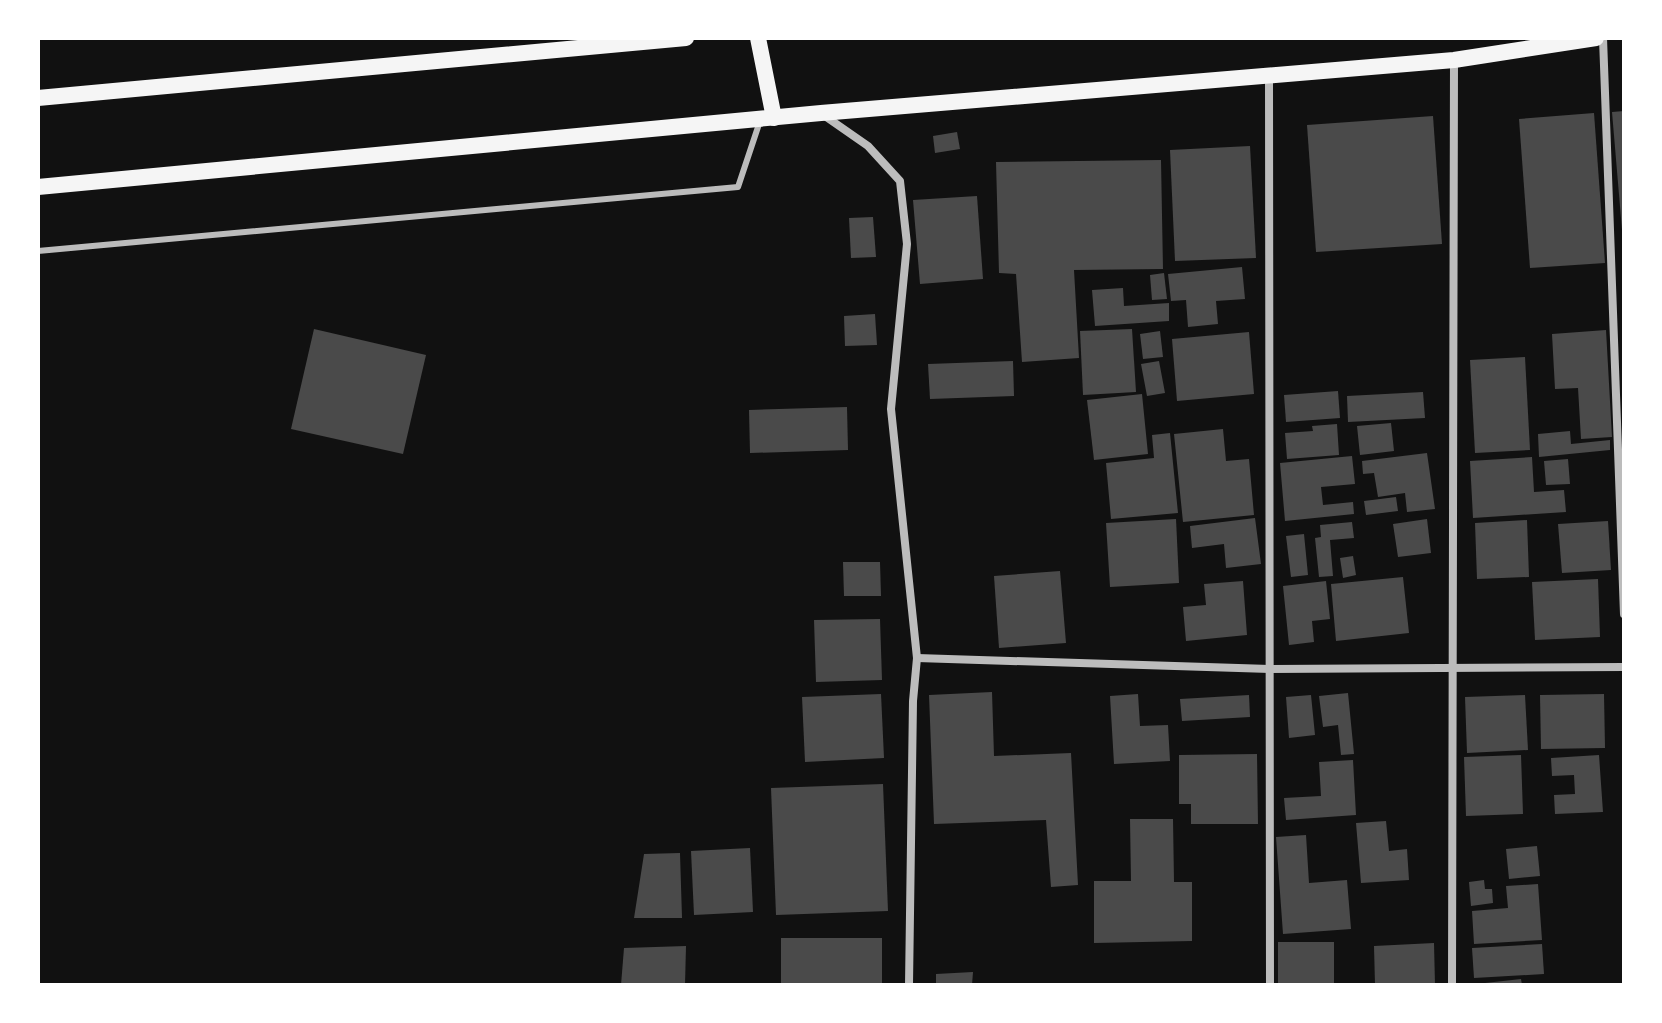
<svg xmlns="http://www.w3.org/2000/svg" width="1662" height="1023" font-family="Roboto,sans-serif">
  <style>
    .building { fill: #4a4a4a }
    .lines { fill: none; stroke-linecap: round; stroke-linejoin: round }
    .service { stroke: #bcbcbc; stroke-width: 6 }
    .minor { stroke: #bcbcbc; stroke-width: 8 }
    .secondary { stroke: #f5f5f5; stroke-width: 16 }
  </style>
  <rect width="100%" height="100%" fill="#111"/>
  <g class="building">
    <path d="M1624 111V229L1622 230 1612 112Z"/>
    <path d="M1594 113 1605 263 1530 268 1519 119Z"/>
    <path d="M1433 116 1442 244 1316 252 1307 125Z"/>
    <path d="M957 132 960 149 935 153 933 136Z"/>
    <path d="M1250 146 1256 258 1175 261 1170 150Z"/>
    <path d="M1161 160 1163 269 1074 270 1079 358 1022 362 1016 274 999 273 996 162Z"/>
    <path d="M977 196 983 279 920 284 913 200Z"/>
    <path d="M873 217 876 257 851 258 849 218Z"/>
    <path d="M1242 267 1245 299 1216 301 1218 324 1188 327 1186 300 1171 301 1168 274Z"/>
    <path d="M1164 273 1167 299 1152 300 1150 275Z"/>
    <path d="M1123 288 1124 306 1169 303V321L1095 326 1092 290Z"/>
    <path d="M875 314 877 345 845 346 844 316Z"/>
    <path d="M314 329 426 355 403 454 291 429Z"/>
    <path d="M1132 329 1136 392 1083 395 1080 331Z"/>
    <path d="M1606 330 1612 437 1581 439 1578 388 1555 389 1552 334Z"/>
    <path d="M1160 331 1163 357 1143 359 1140 334Z"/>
    <path d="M1249 332 1254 394 1177 401 1172 339Z"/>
    <path d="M1525 357 1530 450 1475 453 1470 360Z"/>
    <path d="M1013 361 1014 396 930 399 928 364Z"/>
    <path d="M1159 361 1165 393 1147 396 1141 364Z"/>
    <path d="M1338 391 1340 418 1286 422 1284 395Z"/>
    <path d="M1423 392 1425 418 1348 422 1347 396Z"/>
    <path d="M1142 394 1148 454 1094 460 1087 400Z"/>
    <path d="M847 407 848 450 750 453 749 410Z"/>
    <path d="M1391 423 1394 451 1360 455 1357 426Z"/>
    <path d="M1337 424 1339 455 1287 459 1285 433 1313 431 1312 426Z"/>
    <path d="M1223 429 1226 461 1249 459 1254 515 1183 522 1174 434Z"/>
    <path d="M1570 431 1571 444 1610 440V450L1539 457 1538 434Z"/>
    <path d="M1170 433 1178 513 1111 519 1106 463 1154 458 1152 435Z"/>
    <path d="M1427 453 1435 509 1407 512 1405 493 1378 497 1374 473 1363 474 1362 461Z"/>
    <path d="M1352 456 1355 484 1321 487 1323 505 1353 502 1354 514 1285 521 1280 463Z"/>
    <path d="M1532 457 1534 492 1564 490 1566 512 1473 518 1470 461Z"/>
    <path d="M1568 459 1570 484 1546 485 1544 461Z"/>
    <path d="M1396 497 1398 511 1366 515 1364 501Z"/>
    <path d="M1255 518 1261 564 1226 568 1224 544 1192 548 1190 526Z"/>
    <path d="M1176 519 1179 583 1110 587 1106 523Z"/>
    <path d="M1427 519 1431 553 1398 557 1393 524Z"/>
    <path d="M1527 520 1529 577 1477 579 1475 523Z"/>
    <path d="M1608 521 1611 570 1562 573 1558 524Z"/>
    <path d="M1352 522 1354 538 1330 540 1333 576 1319 577 1315 538 1321 537 1320 525Z"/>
    <path d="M1304 534 1308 575 1291 577 1286 536Z"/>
    <path d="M1353 556 1356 575 1343 578 1340 558Z"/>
    <path d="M843 562H880L881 596H844Z"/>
    <path d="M1060 571 1066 643 999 648 994 576Z"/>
    <path d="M1403 577 1409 633 1336 641 1331 584Z"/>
    <path d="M1598 579 1600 637 1535 640 1532 582Z"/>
    <path d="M1243 581 1247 635 1186 641 1183 607 1206 605 1204 584Z"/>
    <path d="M1326 581 1330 619 1312 621 1314 642 1289 645 1283 586Z"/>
    <path d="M880 619 882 680 816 682 814 620Z"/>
    <path d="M992 692 994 756 1071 753 1078 885 1051 887 1046 820 934 824 929 695Z"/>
    <path d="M1348 693 1354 754 1341 755 1338 725 1323 727 1319 696Z"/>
    <path d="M881 694 884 758 805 762 802 697Z"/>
    <path d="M1138 694 1140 726 1168 725 1170 761 1114 764 1110 696Z"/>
    <path d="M1604 694 1605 748 1541 749 1540 695Z"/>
    <path d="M1249 695 1250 717 1182 721 1180 699Z"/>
    <path d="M1311 695 1315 735 1289 738 1286 697Z"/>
    <path d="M1525 695 1528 750 1467 753 1465 697Z"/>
    <path d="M1257 754 1258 824H1191V804H1179V755Z"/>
    <path d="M1521 755 1523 814 1466 816 1464 757Z"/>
    <path d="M1599 755 1603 812 1555 814 1554 795 1575 794 1574 775 1552 776 1551 758Z"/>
    <path d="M1353 760 1356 815 1286 820 1284 798 1321 796 1319 762Z"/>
    <path d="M883 784 888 911 776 915 771 788Z"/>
    <path d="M1130 819H1173L1174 882H1192V941L1094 943V881H1131Z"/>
    <path d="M1386 821 1389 851 1407 849 1409 880 1361 883 1356 823Z"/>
    <path d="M1306 835 1309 883 1347 880 1351 929 1283 934 1276 837Z"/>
    <path d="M1537 846 1540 876 1509 879 1506 849Z"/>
    <path d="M750 848 753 912 694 915 691 851Z"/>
    <path d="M680 853 682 918H634L644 854Z"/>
    <path d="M1484 880 1485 889H1492L1493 903 1471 906 1469 882Z"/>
    <path d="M1538 884 1542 940 1474 944 1472 911 1508 908 1506 886Z"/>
    <rect x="781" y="938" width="101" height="47"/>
    <rect x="1278" y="942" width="56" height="43"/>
    <path d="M1434 943 1435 985H1375L1374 946Z"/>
    <path d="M1542 944 1544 974 1474 978 1472 948Z"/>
    <path d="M686 946 685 985H621L624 948Z"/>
    <path d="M973 972 972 985H936V974Z"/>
    <path d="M1521 979 1522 985H1485V983Z"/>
  </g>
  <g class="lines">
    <path class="service" d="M38 251 738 187 760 121"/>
    <g class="minor">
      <path d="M1603 38 1624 614"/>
      <path d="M1269 76 1270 985"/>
      <path d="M822 114 868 146 900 181 907 244 891 409 917 658 913 701 909 985"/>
      <path d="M917 658 1270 669 1624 667"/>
      <path d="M1452 985 1454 60"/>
    </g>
    <g class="secondary">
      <path d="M758 38 774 118"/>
      <path d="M38 98 686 38"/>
      <path d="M38 187 821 113 1454 60 1596 38"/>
    </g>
  </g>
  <rect width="1662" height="1023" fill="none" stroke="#ffffff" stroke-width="80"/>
</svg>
